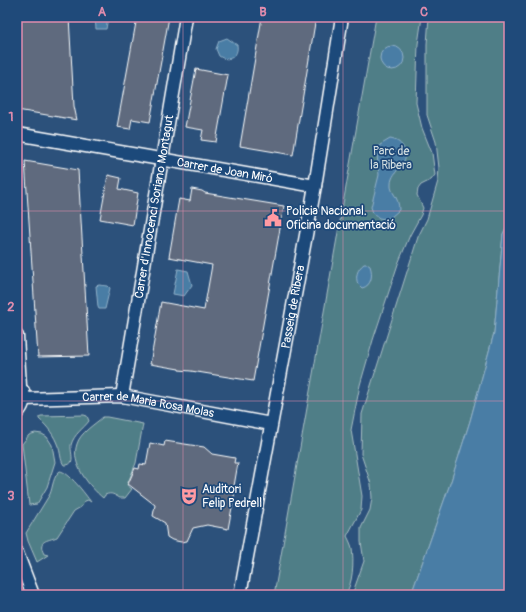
<svg xmlns="http://www.w3.org/2000/svg" width="526" height="612" font-family="Pangolin,sans-serif">
  <style>
    .green { fill: #507e87; stroke: #a8bec3 }
    .water { fill: #487da5; stroke: #91b1c9 }
    .building { fill: #5e6b7e; stroke: #fff }
    .lines { fill: none; stroke-linecap: round; stroke-linejoin: round }
    .street-casing { stroke: #fff; stroke-width: 15 }
    .street { stroke: #1f4a7a; stroke-width: 12 }
    .grid { fill: none; stroke: #e08cad; stroke-width: 1; stroke-opacity: 0.55 }
    .labels { text-anchor: middle; dominant-baseline: central; stroke-width: 3.5; stroke-linejoin: round; paint-order: stroke }
    .park-label { font-size: 12px; fill: #d3dfe1; stroke: #1f4a7a }
    .street-label { font-size: 12px; fill: #fff; stroke: #1f4a7a }
    .poi-label { font-size: 12px; fill: #fff; stroke: #1f4a7a; text-anchor: start }
    .neatline { fill: none; stroke: #e08cad; stroke-width: 1.5 }
    .grid-label { font-size: 13px; text-anchor: middle; font-weight: bold; fill: #e08cad }
  </style>
  <rect width="100%" height="100%" fill="#2c517b"/>
  <filter id="ink" filterUnits="userSpaceOnUse"><feTurbulence type="fractalNoise" baseFrequency=".025" numOctaves="2"/><feDisplacementMap in="SourceGraphic" scale="8" xChannelSelector="R" yChannelSelector="G"/><feConvolveMatrix kernelMatrix="1 2 1 2 8 2 1 2 1" color-interpolation-filters="sRGB"/></filter>
  <g filter="url(#ink)">
    <g class="green">
      <path d="M376 17H422L418 44 416 103 422 128 432 153 435 175 431 180 421 185 418 189 417 195 423 208 421 215 410 235 398 264 373 340 360 385 351 430 362 496 361 510 347 536C349 540 351 544 352 548 354 562 353 584 345 595H274Z"/>
      <path d="M429 17H509V222L503 234 494 333 470 421 451 481 411 595H352L364 561 361 542V528L370 510 372 498 371 484 361 454 362 414 418 237 427 219 438 181 439 168 436 142 427 115V44Z"/>
      <path d="M84 415 87 416 89 421C83 429 74 434 71 445 70 452 77 466 64 465 60 460 61 452 58 446 54 435 48 427 39 419V417L41 416Z"/>
      <path d="M103 417H107L143 424 136 463 127 485 132 489 125 498H120C114 495 112 492 105 495L103 498C89 486 70 464 77 444 80 433 95 424 103 417Z"/>
      <path d="M35 433 42 434 47 437 52 445 55 462 47 487 37 504 29 505 22 444 29 435Z"/>
      <path d="M60 471C69 472 85 494 91 502L88 500 85 501 81 507 74 511 57 537C47 541 37 540 44 554L48 555 37 562 28 541 26 533 50 494C53 487 53 476 60 471Z"/>
    </g>
    <g class="water">
      <path d="M95 17H108L106 29H96Z"/>
      <path d="M227 38 237 45C239 56 229 63 219 56L216 49 219 41Z"/>
      <circle cx="392" cy="58" r="12"/>
      <path d="M390 139C396 140 400 142 403 147 413 162 391 170 391 184 390 193 399 196 399 210L390 218 385 219 379 218 373 213 371 207 379 175 377 154 380 145Z"/>
      <path d="M509 222V595H411L451 481 470 421 494 333 503 234Z"/>
      <path d="M364 264H367L370 266C373 274 372 286 362 288L358 284C355 277 357 269 364 264Z"/>
      <path d="M178 269 188 271 192 285 184 296 173 294Z"/>
      <path d="M99 285 108 286 110 288 105 309H99L98 307 96 286Z"/>
    </g>
    <g class="building">
      <path d="M17 17H69L74 106 77 120 17 110Z"/>
      <path d="M137 17H169L150 122 132 119 130 129 117 127Z"/>
      <path d="M262 17H316L293 155 240 146Z"/>
      <path d="M196 69 228 75 216 142 201 140 203 130 185 127Z"/>
      <path d="M25 161 78 170 89 356 38 357Z"/>
      <path d="M108 175 121 178 119 189 138 193 133 225 100 219Z"/>
      <path d="M192 189 202 191 205 193 284 206 253 381 191 371 179 370V369L150 364 161 302 204 310 212 265 169 257 179 199 190 201Z"/>
      <path d="M165 441 204 447 212 454 235 458 234 463H238L234 486H236L228 529 207 525 193 528 187 541 181 542 172 540 167 537 165 523 153 516 155 505 128 484 135 468 139 469 140 464 146 465 150 443 164 446Z"/>
    </g>
    <g class="lines">
      <g class="street-casing">
        <g id="street">
          <path id="s1" d="M17 134 315 186"/>
          <path d="M17 336 20 386"/>
          <path id="s2" d="M122 396 186 17"/>
          <path id="s3" d="M24 399 122 396 271 424"/>
          <path d="M17 413C23 407 25 400 23 391"/>
          <path d="M17 553 33 595"/>
          <path id="s4" d="M240 595 315 186 342 17"/>
        </g>
      </g>
      <use href="#street" class="street"/>
    </g>
  </g>
  <path class="grid" d="M183 17V595M343 17V595M17 211H509M17 401H509"/>
  <defs>
    <g id="civic-bare" transform="scale(1.38)"><path d="M-.6-6.5H3V-4.5H.6V-3L4-1V1h2V6H-6V1h2V-1L-.6-3ZM-1.2 2.5V6h2.4V2.5Z" fill="#ff9aa2" stroke="#1f4a7a" stroke-width="2.5" paint-order="stroke"/></g>
    <g id="theatre-bare" transform="scale(1.38)"><path d="M-5-5.5Q0-4 5-5.5V0Q5 5 0 6Q-5 5-5 0ZM-3.3-2.5H-1v1.5H-3.3ZM1-2.5H3.3v1.5H1ZM-2.8 1Q0 5.5 2.8 1Z" fill="#ff9aa2" stroke="#1f4a7a" stroke-width="2.5" paint-order="stroke"/></g>
  </defs>
  <g fill-rule="evenodd">
    <use href="#civic-bare" x="273" y="218"/>
    <use href="#theatre-bare" x="189" y="496"/>
  </g>
  <g class="labels">
    <g class="park-label">
      <text x="391" y="151">Parc de<tspan x="391" dy="14">la Ribera</tspan></text>
    </g>
    <g class="street-label">
      <text stroke="none"><textPath href="#s1" startOffset="211">Carrer de Joan Miró</textPath></text>
      <text stroke="none"><textPath href="#s2" startOffset="192">Carrer d'Innocenci Soriano Montagut</textPath></text>
      <text stroke="none"><textPath href="#s4" startOffset="293">Passeig de Ribera</textPath></text>
      <text stroke="none"><textPath href="#s3" startOffset="125">Carrer de Maria Rosa Molas</textPath></text>
    </g>
    <g class="poi-label">
      <text x="286" y="211">Policia Nacional.<tspan x="286" dy="14">Oficina documentació</tspan></text>
      <text x="202" y="489">Auditori<tspan x="202" dy="14">Felip Pedrell</tspan></text>
    </g>
  </g>
  <rect width="526" height="612" fill="none" stroke="#1f4a7a" stroke-width="44"/>
  <rect x="22" y="22" width="482" height="568" class="neatline"/>
  <g class="grid-label">
    <text x="102" y="16">A</text>
    <text x="263" y="16">B</text>
    <text x="424" y="16">C</text>
    <text x="11" y="121">1</text>
    <text x="11" y="311">2</text>
    <text x="11" y="500">3</text>
  </g>
</svg>
